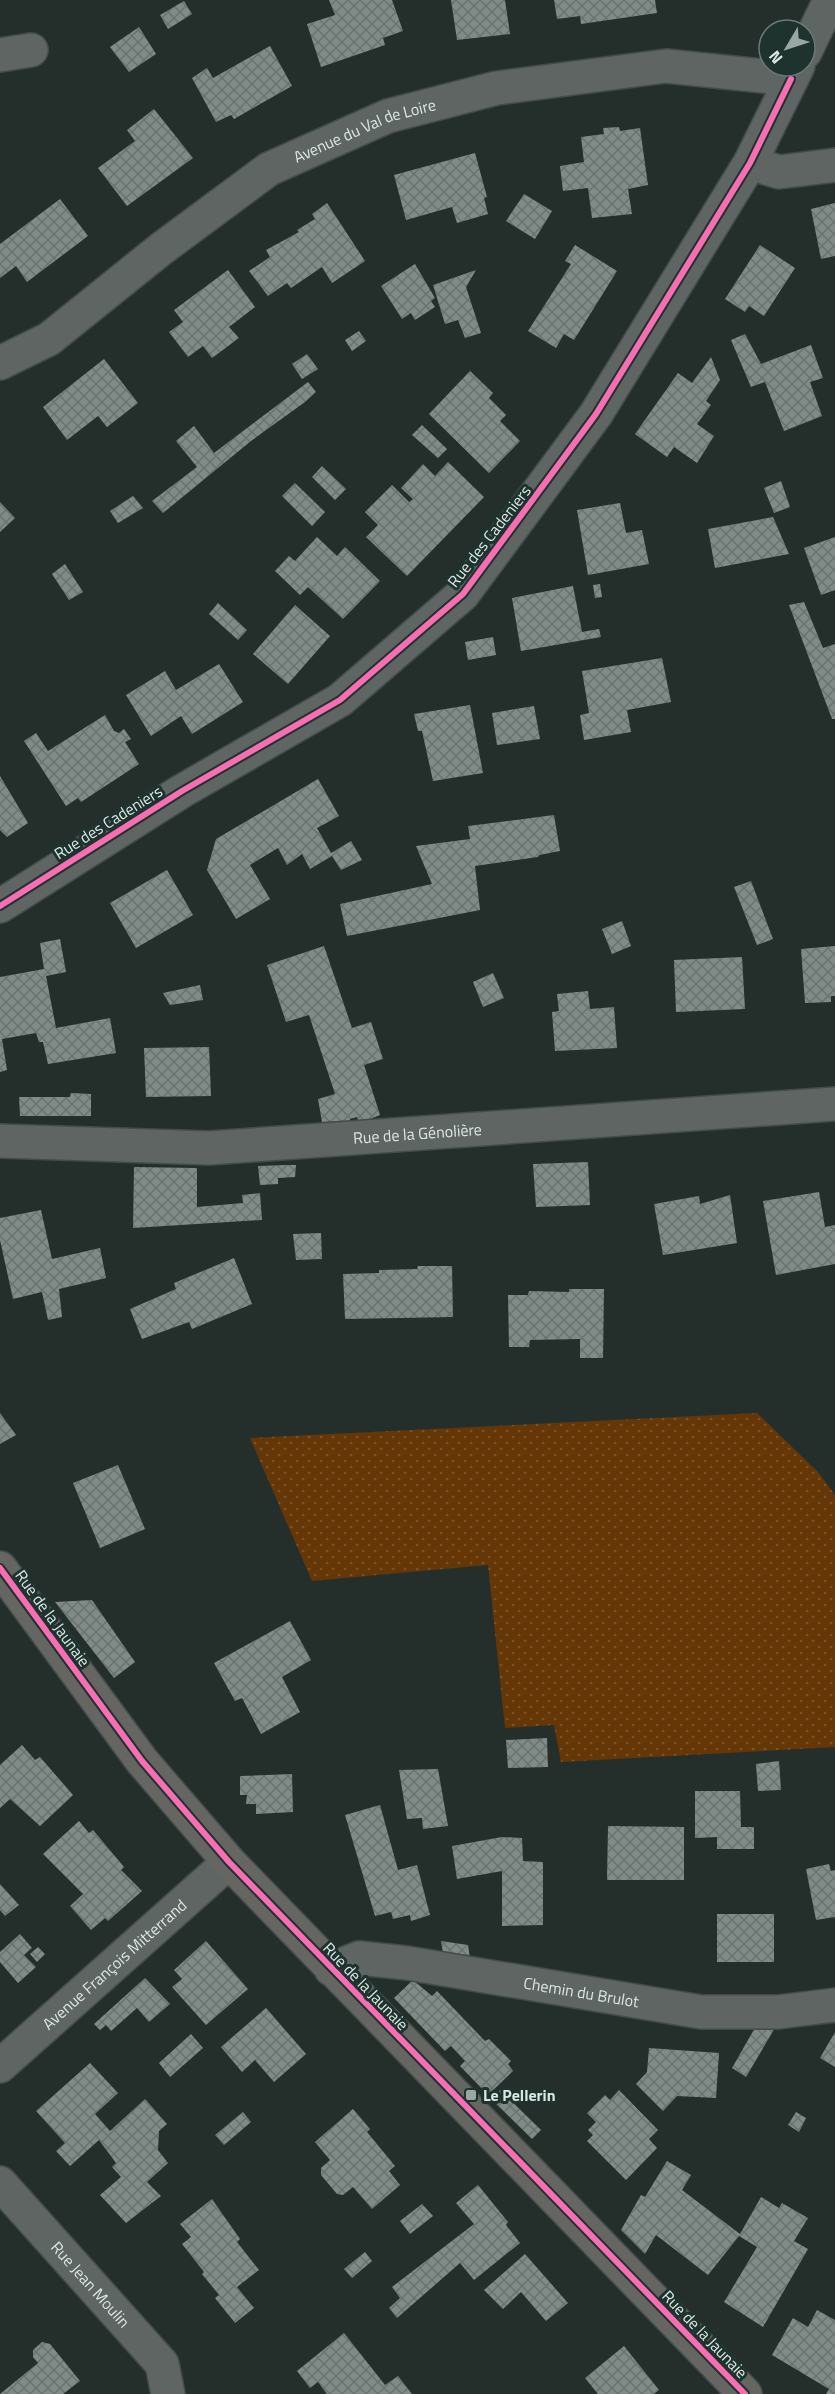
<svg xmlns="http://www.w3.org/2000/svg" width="835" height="2394" font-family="'Titillium Web',sans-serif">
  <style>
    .grass { fill: url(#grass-dots) }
    .building { fill: url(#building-cross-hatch) }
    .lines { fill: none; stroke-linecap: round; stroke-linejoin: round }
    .minor-casing { stroke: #424c4a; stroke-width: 36 }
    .major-casing { stroke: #424c4a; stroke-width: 36 }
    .minor { stroke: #5e6563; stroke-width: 33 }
    .major { stroke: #656662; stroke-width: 33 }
    .cycleway-casing { stroke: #1f332e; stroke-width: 10 }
    .cycleway { stroke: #f96db3; stroke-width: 6 }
    .poi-dot { fill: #9ba7a4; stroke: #1f332e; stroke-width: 2 }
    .labels { text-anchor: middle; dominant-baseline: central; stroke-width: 6; stroke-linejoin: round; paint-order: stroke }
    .street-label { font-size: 16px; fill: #dbe7e4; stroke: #1f332e }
    .poi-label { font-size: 16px; font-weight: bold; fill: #dbe7e4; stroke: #1f332e; text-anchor: start }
  </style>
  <defs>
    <pattern id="grass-dots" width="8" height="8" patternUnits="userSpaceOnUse" patternTransform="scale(1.5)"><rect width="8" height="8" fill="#653606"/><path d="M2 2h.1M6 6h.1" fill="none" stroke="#7a532a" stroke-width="1.8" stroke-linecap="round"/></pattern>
    <pattern id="building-cross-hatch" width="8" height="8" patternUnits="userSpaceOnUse" patternTransform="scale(1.5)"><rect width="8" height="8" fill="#808a87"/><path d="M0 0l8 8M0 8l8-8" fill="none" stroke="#6a7270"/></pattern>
  </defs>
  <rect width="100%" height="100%" fill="#242f2c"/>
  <path class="grass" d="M757 1413 818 1472 835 1495V1747L561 1762 554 1725 505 1728 488 1565 312 1581 250 1438Z"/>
  <g class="building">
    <path d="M329 0H392L403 31 383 38 385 45 321 67 307 24 335 15Z"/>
    <path d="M451 0H505L510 34 457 40Z"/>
    <path d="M554 0H655L657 13 581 24 580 16 557 19Z"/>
    <path d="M184 1 192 14 168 29 160 15Z"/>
    <path d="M139 27 156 54 129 72 110 47Z"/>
    <path d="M270 46 292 86 234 119 231 115 216 122 192 78 207 68 213 78Z"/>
    <path d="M154 109 193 158 127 206 98 168 135 141 127 130Z"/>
    <path d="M619 127 620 131 640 128 648 185 628 189 632 214 592 218 588 188 563 191 560 166 584 162 581 137 604 134 603 128Z"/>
    <path d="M475 153 487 197 484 198 488 214 457 223 452 207 406 220 394 175Z"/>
    <path d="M524 194 552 211 535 239 506 221Z"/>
    <path d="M60 199 88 236 27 282 16 266 0 278V244Z"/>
    <path d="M327 203 365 261 332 283 322 267 291 288 287 283 268 296 249 271 270 257 266 250 299 232 297 230 315 219 312 214Z"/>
    <path d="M835 203V256L821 259 811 209Z"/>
    <path d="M575 245 617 271 574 340 564 334 556 348 528 331 571 264 565 261Z"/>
    <path d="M760 245 795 268 764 316 749 306 745 312 725 299Z"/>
    <path d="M415 264 435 298 431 301 435 307 415 320 411 313 402 319 381 286Z"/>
    <path d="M228 270 255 307 229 327 239 338 212 358 203 346 188 357 169 332 183 322 174 310Z"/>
    <path d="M476 270 466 287 481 333 465 338 458 320 445 324 433 285Z"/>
    <path d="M359 331 366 341 352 351 345 340Z"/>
    <path d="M745 334 761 364 811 345 823 378 810 382 822 416 784 431 765 382 751 387 731 340Z"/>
    <path d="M307 354 318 369 302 379 292 364Z"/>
    <path d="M711 357 720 380 706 401 711 405 697 424 714 436 697 463 674 447 667 457 635 434 678 373 692 383Z"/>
    <path d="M104 359 138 403 107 427 98 416 67 440 43 407Z"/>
    <path d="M470 371 493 393 489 398 506 415 500 421 520 441 489 473 429 414Z"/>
    <path d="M308 382 316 392 305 402 251 441 163 513 152 501 197 467 176 441 194 426 214 453Z"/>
    <path d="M422 425 447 449 438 458 412 435Z"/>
    <path d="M448 462 484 497 407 576 366 537 378 525 365 512 392 485 409 502 413 499 401 488 423 464 435 476Z"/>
    <path d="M322 466 346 489 335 500 312 477Z"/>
    <path d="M781 481 790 507 774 513 764 488Z"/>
    <path d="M295 483 325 512 312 526 282 496Z"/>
    <path d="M133 496 143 508 118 523 110 511Z"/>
    <path d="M0 502 15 518 0 532Z"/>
    <path d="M620 503 626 533 642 530 649 564 588 575 577 510Z"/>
    <path d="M773 517 789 554 715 568 708 529Z"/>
    <path d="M317 537 337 556 345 547 380 581 343 619 308 587 300 595 275 571 289 556 295 561Z"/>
    <path d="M835 537V590L821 595 804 548Z"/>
    <path d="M65 564 83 592 69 600 52 574Z"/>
    <path d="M600 584 602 597 595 598 593 585Z"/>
    <path d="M573 586 582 632 599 629 601 637 521 651 512 598Z"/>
    <path d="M804 602 823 648 835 644V719H832L789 605Z"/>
    <path d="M218 603 247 630 238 640 209 614Z"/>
    <path d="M295 605 330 636 288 684 253 654Z"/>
    <path d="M493 637 496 655 468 660 465 642Z"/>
    <path d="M662 658 671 702 627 710 631 732 584 740 580 715 589 713 582 671Z"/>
    <path d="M219 664 243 702 192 734 181 716 151 736 126 695 165 671 176 690Z"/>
    <path d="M470 705 483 773 433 781 422 731H418L414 714Z"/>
    <path d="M534 706 540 739 497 745 492 713Z"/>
    <path d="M105 715 114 731 119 733 124 729 131 739 125 742 139 764 81 802 78 798 66 806 24 741 36 733 48 751Z"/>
    <path d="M0 776 28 823 7 837 0 830Z"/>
    <path d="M318 779 339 816 317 828 331 853 351 841 362 860 341 870 332 856 310 869 302 854 287 865 278 848 250 865 270 899 236 919 207 870 216 839Z"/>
    <path d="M554 815 560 851 539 855 538 857 475 866 480 910 347 936 340 904 432 884 416 846 470 839 468 826Z"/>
    <path d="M167 870 193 915 136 948 110 903Z"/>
    <path d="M751 881 773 939 757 945 734 887Z"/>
    <path d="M622 921 631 946 612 954 602 929Z"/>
    <path d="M60 939 66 972 46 976 56 1028 110 1018 116 1053 48 1064 43 1042H39L36 1033 2 1039 7 1070 0 1072V977L44 969 40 943Z"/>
    <path d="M324 946 352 1028 371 1022 383 1059 364 1065 380 1115 368 1120 358 1121 357 1117 350 1119V1121L322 1122 318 1099 335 1094 309 1015 286 1022 267 965Z"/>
    <path d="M835 946V996H831V1002L805 1003 801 949Z"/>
    <path d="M742 957 745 1009 676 1012 674 960Z"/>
    <path d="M493 973 504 998 483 1007 473 982Z"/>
    <path d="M200 985 203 1000 170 1005 163 993Z"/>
    <path d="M588 991 590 1009 614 1007 617 1048 555 1051 552 1012 559 1011 557 994Z"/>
    <path d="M209 1047 211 1096 146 1097 144 1048Z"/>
    <path d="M71 1093 91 1094V1116H20L19 1097H70Z"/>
    <path d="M588 1162 590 1205 536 1207 533 1164Z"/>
    <path d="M286 1165H296L295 1177 278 1178V1184L260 1185 258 1166Z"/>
    <path d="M134 1167 197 1168V1207L243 1203 242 1195 260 1193 262 1220 133 1228Z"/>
    <path d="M819 1192 825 1227 835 1225V1264L776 1275 763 1201Z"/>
    <path d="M730 1195 737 1243 663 1255 654 1204 699 1196 700 1204Z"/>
    <path d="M41 1210 52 1259 100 1248 106 1278 59 1289 62 1317 48 1320 42 1292 13 1299 0 1240V1218Z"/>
    <path d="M321 1233 322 1259 296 1260 293 1234Z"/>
    <path d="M234 1258 252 1304 192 1329 189 1322 142 1339 130 1309 176 1289 174 1283Z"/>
    <path d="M418 1266H452L453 1317 345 1319 343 1274 379 1273V1270L417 1269Z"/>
    <path d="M569 1289H604L603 1358H580V1339L530 1340 529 1347H509L508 1295H528L529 1291 569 1292Z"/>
    <path d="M0 1413 16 1435 0 1444Z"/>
    <path d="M118 1465 145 1529 100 1548 73 1483Z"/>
    <path d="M92 1600 135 1662 114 1678 55 1602Z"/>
    <path d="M290 1621 311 1660 282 1677 300 1712 261 1734 242 1698 235 1701 214 1663Z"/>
    <path d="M547 1738 548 1767 508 1768 506 1740Z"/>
    <path d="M22 1745 35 1760 40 1757 73 1795 40 1826 10 1799 0 1808V1765Z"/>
    <path d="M779 1761 781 1790 758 1791 756 1764Z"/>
    <path d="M438 1769 448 1826 423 1829 422 1818 407 1819 399 1770Z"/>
    <path d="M292 1774 293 1812 256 1814V1804H246L247 1795H240V1776Z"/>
    <path d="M695 1791H740L741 1827H754V1849H717V1837L695 1838Z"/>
    <path d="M380 1805 398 1870 417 1865 430 1915 411 1921 410 1915 393 1919 391 1912 375 1916 345 1815Z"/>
    <path d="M79 1821 89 1833 93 1830 124 1867 121 1870 142 1891 108 1921 105 1918 91 1930 70 1906 83 1894 43 1854Z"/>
    <path d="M608 1826 684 1827V1880H607Z"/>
    <path d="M502 1837 522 1838 523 1861 543 1862V1925L502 1926V1871L457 1879 452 1846Z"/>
    <path d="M829 1864 831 1871 835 1870V1917L816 1920 806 1869Z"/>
    <path d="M0 1884 19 1905 5 1916 0 1910Z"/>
    <rect x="717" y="1914" width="57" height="48"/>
    <path d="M20 1934 32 1948 24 1955 36 1967 18 1983 0 1962V1952Z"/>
    <path d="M206 1941 248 1989 206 2025 172 1987 182 1979 174 1970Z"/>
    <path d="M441 1941 468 1945 470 1958 443 1953Z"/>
    <path d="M38 1947 45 1954 37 1962 30 1954Z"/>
    <path d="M145 1978 170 2004 149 2022 137 2008 111 2031 106 2025 100 2030 94 2024Z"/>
    <path d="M413 1980 432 1996 437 1991 485 2041 489 2039 511 2061 508 2064 513 2071 488 2095 460 2066 465 2061 451 2046 445 2051 394 1998Z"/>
    <path d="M266 2008 306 2054 274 2082 255 2060 242 2072 221 2047Z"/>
    <path d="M756 2026H776L746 2077 732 2068Z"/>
    <path d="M835 2032V2067L820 2058Z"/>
    <path d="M191 2034 203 2048 170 2077 159 2063Z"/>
    <path d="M649 2048 719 2053 716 2098 677 2096 663 2111 636 2084 647 2072Z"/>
    <path d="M90 2063 118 2093 95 2114 110 2131 145 2099 167 2124 159 2131 158 2150 168 2163 147 2182 161 2196 126 2223 100 2195 121 2177 112 2167 116 2163 99 2140 70 2166 56 2151 65 2143 36 2111Z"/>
    <path d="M500 2090 541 2130 532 2139 491 2099Z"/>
    <path d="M619 2090 658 2130 649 2139 657 2148 626 2180 587 2141 593 2135 588 2130 596 2122 587 2113 605 2095 610 2100Z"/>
    <path d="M353 2109 370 2129 367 2132 395 2166 389 2171 400 2185 372 2209 353 2187 343 2195 337 2194 321 2175V2168L330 2160 315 2142Z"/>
    <path d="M243 2112 251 2122 224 2145 215 2135Z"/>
    <path d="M796 2112 806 2118 799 2132 788 2125Z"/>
    <path d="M667 2161 691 2175 682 2190 740 2234 761 2197 779 2208 782 2203 808 2218 794 2241 808 2249 763 2327 724 2302 757 2247 739 2236 708 2275 656 2235 645 2254 621 2230 641 2195 645 2197Z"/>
    <path d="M478 2185 508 2222 506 2225 520 2243 474 2280 460 2263 397 2318 389 2308 400 2298 392 2287 474 2224 456 2203Z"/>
    <path d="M212 2199 240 2239 237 2242 259 2270 237 2287 254 2308 235 2323 215 2298 219 2295 202 2274 204 2272 182 2244 191 2237 180 2224Z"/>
    <path d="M422 2204 433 2216 410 2234 400 2221Z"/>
    <path d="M365 2252 372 2261 352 2278 344 2269Z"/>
    <path d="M525 2254 568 2303 546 2321 521 2292 503 2309 484 2290Z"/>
    <path d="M817 2310 835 2320V2394H826L829 2389 772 2355 793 2318 808 2327Z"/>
    <path d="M344 2333 385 2385 398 2376 412 2394H327L318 2382 310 2388 297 2371Z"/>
    <path d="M42 2342 50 2344 80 2381 63 2394H0L38 2363 33 2357V2350Z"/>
    <path d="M624 2346 659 2390 654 2394H598L585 2378Z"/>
  </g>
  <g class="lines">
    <g class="minor-casing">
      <g id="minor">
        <path d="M805 52 830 0"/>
        <path d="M0 55 31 50"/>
        <path d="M750 163 779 172 835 165"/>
        <path id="s1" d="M0 363 49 339 161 249 269 169 388 116 497 88 666 66 791 79"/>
        <path d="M0 906 182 791 340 700 463 594 596 414 750 163 798 66"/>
        <path id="s2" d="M0 1141 209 1148 835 1104"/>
        <path id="s3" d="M331 1969 359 1958 407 1963 701 2012H778L835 2005"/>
        <path id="s4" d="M0 2066 229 1862"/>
        <path id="s5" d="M0 2183 162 2364 168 2394"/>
      </g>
    </g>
    <g class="major-casing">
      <path id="major" d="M0 1568 142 1761 229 1862 745 2394"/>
    </g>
    <use href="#minor" class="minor"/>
    <use href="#major" class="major"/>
    <g class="cycleway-casing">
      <g id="cycleway">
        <path d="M0 906 182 791 340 700 463 594 596 414 750 163 791 79"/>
        <path d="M0 1568 142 1761 229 1862 745 2394"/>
      </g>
    </g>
    <use href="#cycleway" class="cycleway"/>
  </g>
  <rect class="poi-dot" x="465" y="2089" width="12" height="12" rx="3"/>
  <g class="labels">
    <g class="street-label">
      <text stroke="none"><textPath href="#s1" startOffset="436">Avenue du Val de Loire</textPath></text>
      <text transform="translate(489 536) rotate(-52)">Rue des Cadeniers</text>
      <text transform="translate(108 822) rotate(-32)">Rue des Cadeniers</text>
      <text stroke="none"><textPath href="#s2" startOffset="418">Rue de la Génolière</textPath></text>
      <text transform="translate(53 1618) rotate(54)">Rue de la Jaunaie</text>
      <text stroke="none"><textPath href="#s4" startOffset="153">Avenue François Mitterrand</textPath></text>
      <text transform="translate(366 1986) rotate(46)">Rue de la Jaunaie</text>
      <text stroke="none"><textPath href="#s3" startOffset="255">Chemin du Brulot</textPath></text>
      <text stroke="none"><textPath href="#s5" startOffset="136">Rue Jean Moulin</textPath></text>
      <text transform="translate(705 2334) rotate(46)">Rue de la Jaunaie</text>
    </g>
    <g class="poi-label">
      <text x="483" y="2095">Le Pellerin</text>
    </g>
  </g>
  <g transform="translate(787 48) rotate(231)"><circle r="28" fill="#1f332e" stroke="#6a7b77" stroke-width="1.5"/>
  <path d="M0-4.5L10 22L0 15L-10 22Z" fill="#9ba7a4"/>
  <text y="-9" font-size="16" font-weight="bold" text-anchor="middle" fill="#dbe7e4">N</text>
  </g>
</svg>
